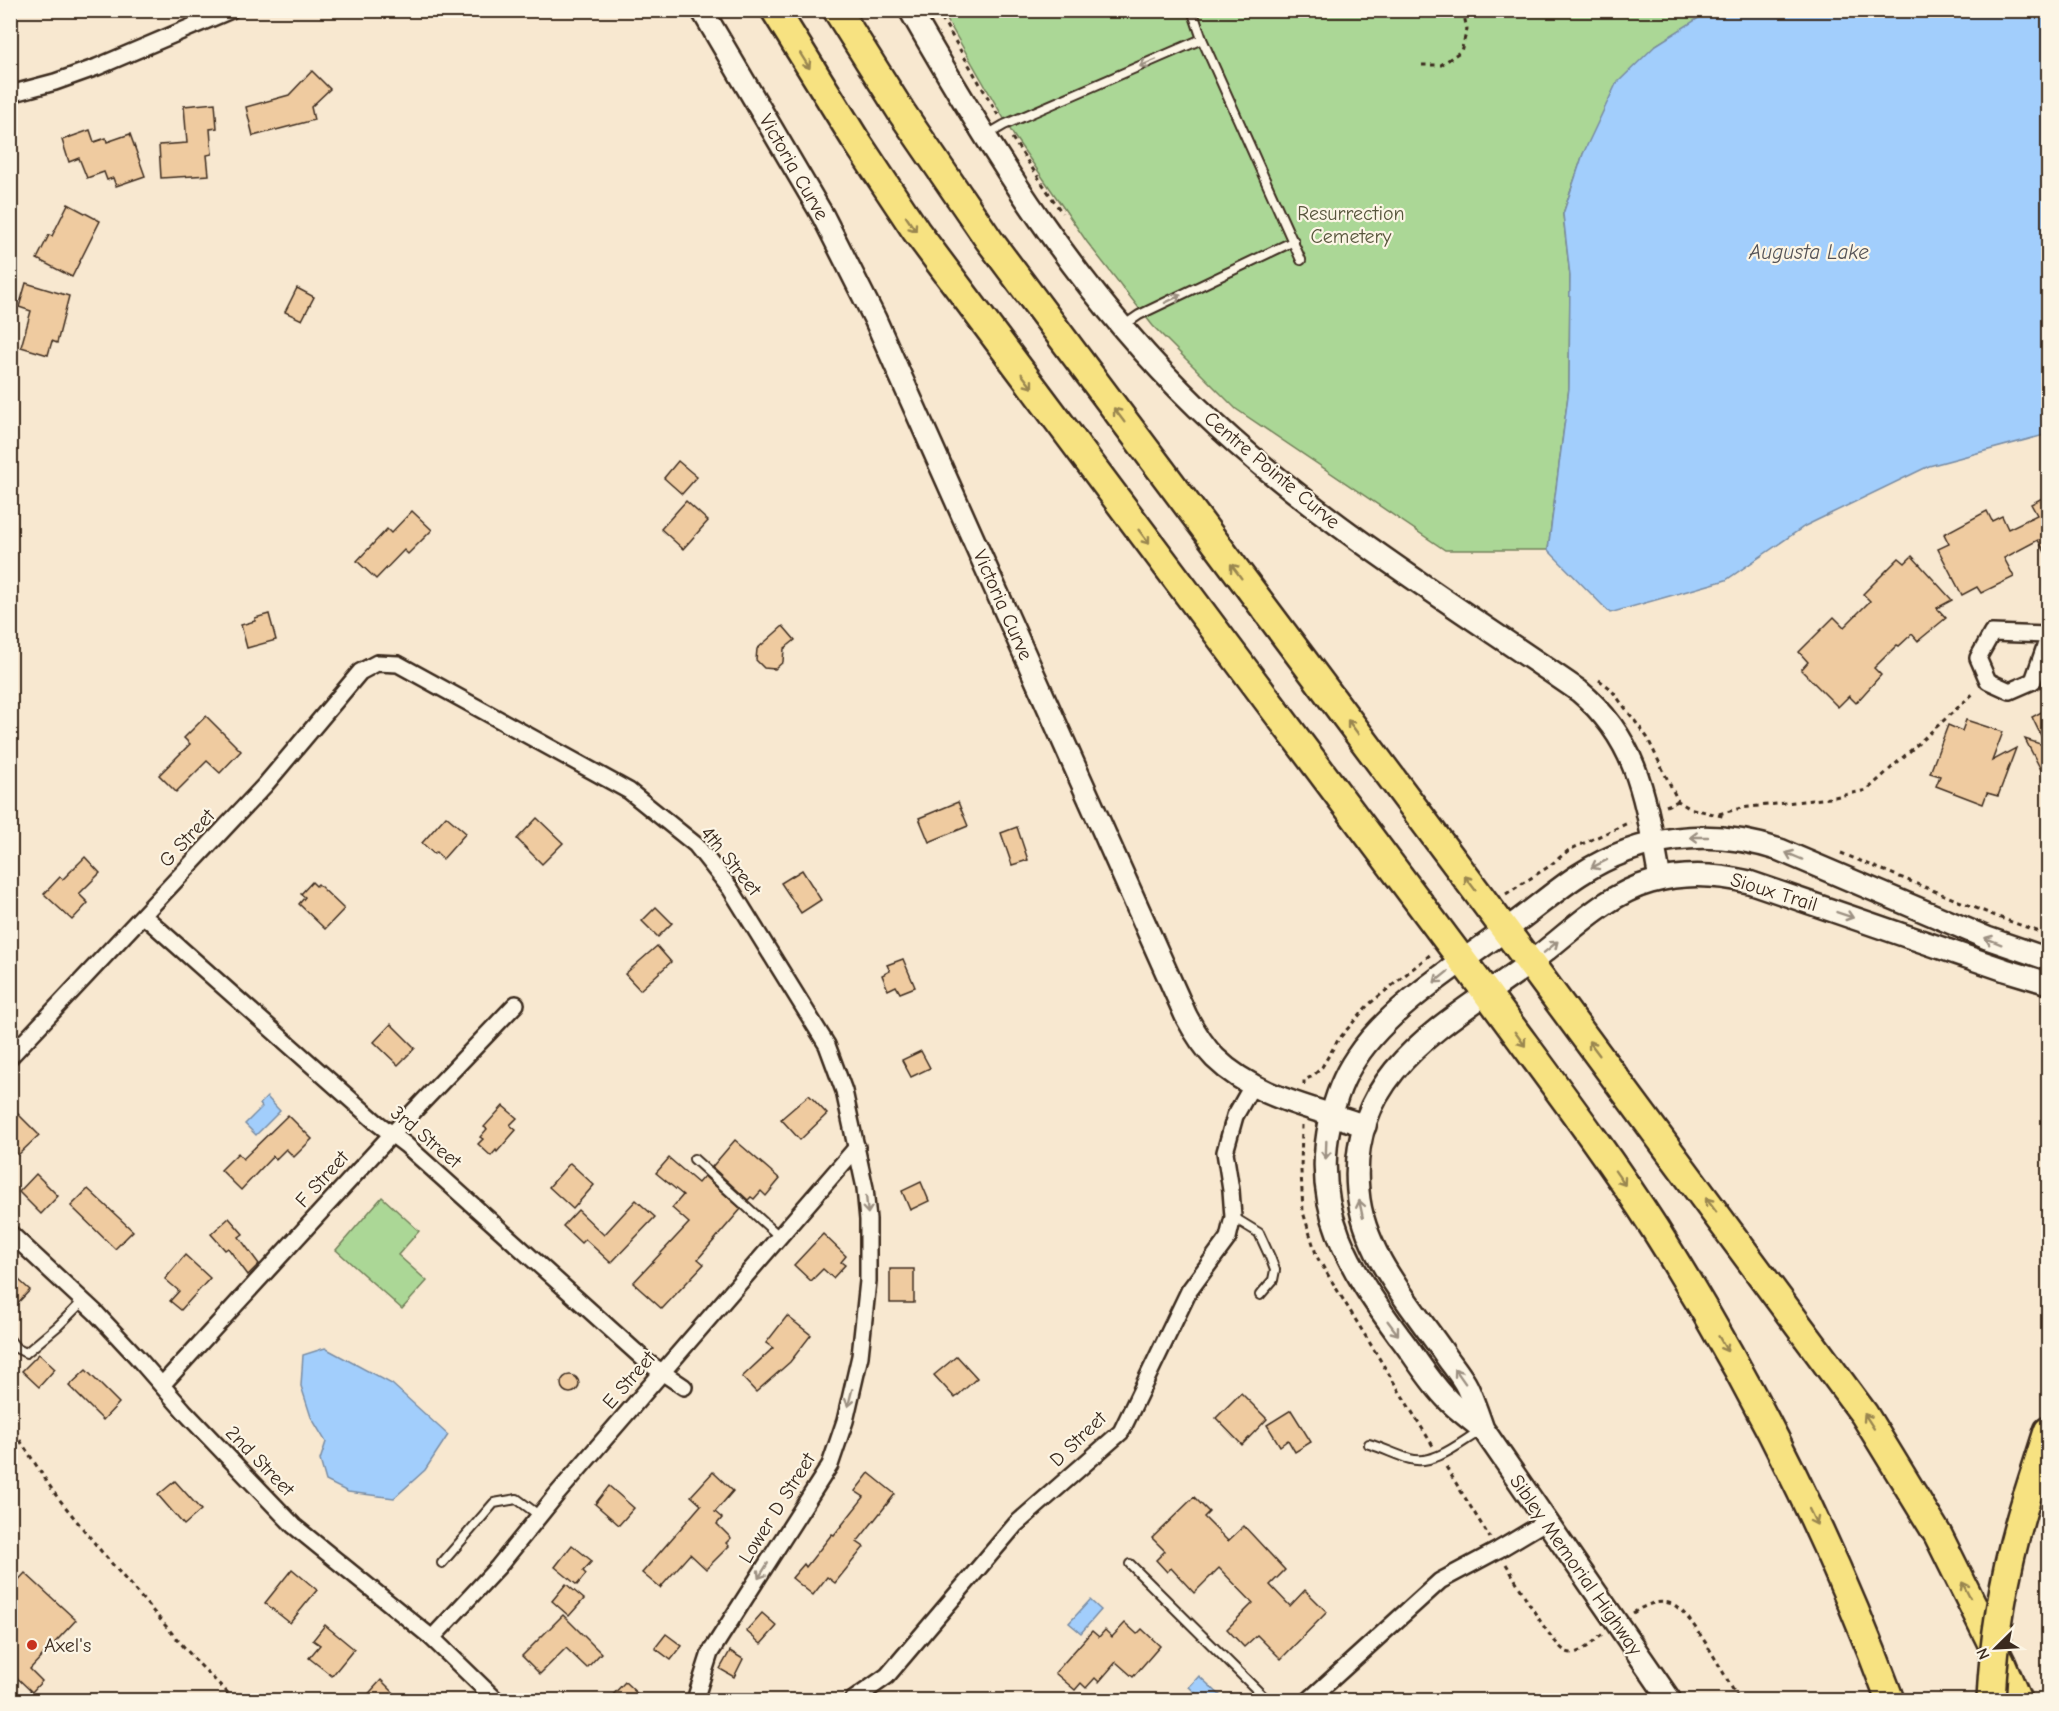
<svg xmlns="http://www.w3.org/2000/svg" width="2059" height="1711" font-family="'Comic Neue',sans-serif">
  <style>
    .green { fill: #abd796; stroke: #73805a; stroke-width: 1.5 }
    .water { fill: #a2cefc; stroke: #798ca3; stroke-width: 1.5 }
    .building { fill: #efcba0; stroke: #3b2a1e; stroke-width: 1.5 }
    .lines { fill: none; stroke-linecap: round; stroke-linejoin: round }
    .lane-casing { stroke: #3b2a1e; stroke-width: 12 }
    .street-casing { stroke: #3b2a1e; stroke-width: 20 }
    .secondary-casing { stroke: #3b2a1e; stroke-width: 26 }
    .highway-casing { stroke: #3b2a1e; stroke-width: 32 }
    .path { stroke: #3b2a1e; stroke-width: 3; stroke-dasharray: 4.5 4.5; stroke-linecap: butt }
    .lane { stroke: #fcf5e5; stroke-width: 8 }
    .street { stroke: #fcf5e5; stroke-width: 15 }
    .secondary { stroke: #fcf5e5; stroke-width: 21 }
    .highway { stroke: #f7e281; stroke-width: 27 }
    .highway-bridge-casing { stroke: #3b2a1e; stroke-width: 32; stroke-linecap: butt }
    .highway-bridge { stroke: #f7e281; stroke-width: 27 }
    .oneway { stroke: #998650 }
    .oneway2 { stroke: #9c9082 }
    .poi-dot { fill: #c8321e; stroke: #fcf5e5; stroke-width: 2 }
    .labels { text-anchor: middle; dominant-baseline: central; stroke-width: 4.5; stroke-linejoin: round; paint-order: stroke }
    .street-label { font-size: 20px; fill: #3b2a1e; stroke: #fcf5e5 }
    .park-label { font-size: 20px; fill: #57553c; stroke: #fcf5e5 }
    .poi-label { font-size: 20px; fill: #3b2a1e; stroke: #fcf5e5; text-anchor: start }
    .water-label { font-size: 21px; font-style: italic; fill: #555356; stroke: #fcf5e5 }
  </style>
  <rect width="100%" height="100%" fill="#f8e8d0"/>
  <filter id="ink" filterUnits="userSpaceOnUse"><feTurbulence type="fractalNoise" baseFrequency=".0167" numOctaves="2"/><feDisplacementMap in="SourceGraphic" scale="12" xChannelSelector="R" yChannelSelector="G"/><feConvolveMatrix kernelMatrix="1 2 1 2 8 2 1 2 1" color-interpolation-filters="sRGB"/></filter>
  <g filter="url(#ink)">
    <g class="green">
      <path d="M942 11H1711L1656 45 1583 154 1563 214 1570 276 1569 388 1548 550H1445L1236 409 1153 326 1087 242 1014 136Z"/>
      <path d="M382 1197 419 1231 398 1255 427 1281 402 1309 336 1250Z"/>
    </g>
    <g class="water">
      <path d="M1711 10 2048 11V434L1929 466 1805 526 1726 580 1610 613 1548 550 1569 388 1570 276 1563 214 1583 154 1616 84 1656 45Z"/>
      <path d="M267 1097 280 1111 256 1135 245 1124 262 1107 260 1104Z"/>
      <path d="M325 1348 392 1384 448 1435 425 1470 394 1498 348 1492 326 1481 320 1460 326 1442 311 1417 301 1386 303 1355Z"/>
      <path d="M1090 1600 1101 1610 1081 1633 1069 1623Z"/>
      <path d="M1199 1676 1222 1697 1218 1700H1203L1189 1687Z"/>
    </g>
    <g class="building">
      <path d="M312 71 330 89 311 107 314 120 253 136 246 107 289 95Z"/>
      <path d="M215 103 217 128 210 129 212 154 207 155 209 175 161 178 159 145 187 143 184 106Z"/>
      <path d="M90 130 94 142 106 138 107 142 130 134 145 176 116 186 113 178 107 180 104 172 87 178 79 158 69 162 62 140Z"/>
      <path d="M68 204 100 221 72 277 37 259 49 235 52 236Z"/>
      <path d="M26 283 69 296 57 343 52 341 48 355 21 347 31 311 19 307Z"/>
      <path d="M297 288 314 297 302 320 285 312Z"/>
      <path d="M678 461 697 477 682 494 664 478Z"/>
      <path d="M2044 497 2049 506V559L2038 540 2004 558 2014 577 1981 593 1977 587 1962 595 1938 549 1949 544 1944 534 1987 511 1992 521 2002 516 2008 529 2037 515 2031 504Z"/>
      <path d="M686 501 708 521 683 549 661 529Z"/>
      <path d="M412 511 432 530 408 554 404 550 376 579 357 561 387 529 391 533Z"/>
      <path d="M1912 556 1952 600 1937 608 1946 618 1918 641 1912 634 1899 646 1897 645 1874 668 1881 675 1856 703 1849 696 1838 707 1801 670 1808 662 1799 652 1834 617 1844 627 1870 601 1863 594 1899 558 1905 563Z"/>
      <path d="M269 614 276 640 247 648 241 625 255 621V618Z"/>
      <path d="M783 626 795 640 784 649 783 662 775 669 764 668 756 660 757 649Z"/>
      <path d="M2049 708V785L2025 739 2046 746 2032 717Z"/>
      <path d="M206 716 241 751 220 773 207 761 176 792 159 775 190 744 184 738Z"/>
      <path d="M1966 720 2003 732 1992 761 2016 748 1998 796 1987 793 1983 804 1936 786 1940 776 1930 773 1948 725 1962 731Z"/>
      <path d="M958 802 968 826 929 842 919 818Z"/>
      <path d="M446 816 466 833 443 859 436 852 434 854 422 843Z"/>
      <path d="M537 818 563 843 542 864 517 839Z"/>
      <path d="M1017 827 1028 860 1012 865 1001 833Z"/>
      <path d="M85 857 100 873 79 894 88 903 72 920 44 894 60 877 63 879Z"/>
      <path d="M802 870 821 900 801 913 781 883Z"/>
      <path d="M312 882 316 886 318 884 344 909 325 929 299 904 305 897 301 894Z"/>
      <path d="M656 907 672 923 658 937 642 921Z"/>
      <path d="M657 946 671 962 640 990 625 974Z"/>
      <path d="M903 959 915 987 900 993 896 986 888 990 882 975 890 971 887 965Z"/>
      <path d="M391 1024 415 1048 398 1065 374 1042Z"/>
      <path d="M921 1051 930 1068 911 1077 902 1060Z"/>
      <path d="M809 1095 827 1114 800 1140 781 1119Z"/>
      <path d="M10 1106 39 1135 18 1155 10 1148Z"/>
      <path d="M503 1106 517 1118 510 1125 516 1130 497 1152 496 1150 491 1156 478 1144 483 1139 480 1137 487 1129 484 1127Z"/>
      <path d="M288 1115 312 1139 294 1157 286 1149 276 1159 273 1156 241 1190 221 1170 238 1153 243 1159Z"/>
      <path d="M735 1140 780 1179 766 1196 761 1191 754 1199 751 1197 748 1200 712 1167Z"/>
      <path d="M669 1158 698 1183 704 1176 741 1209 698 1259 704 1264 662 1309 633 1283 689 1223 672 1208 683 1195 656 1173Z"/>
      <path d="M570 1163 594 1185 573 1209 549 1187Z"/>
      <path d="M36 1174 58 1196 41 1214 19 1192Z"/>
      <path d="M921 1182 929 1201 910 1210 902 1191Z"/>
      <path d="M88 1189 133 1231 115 1249 71 1206Z"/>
      <path d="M636 1200 655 1217 611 1263 585 1239 581 1243 563 1226 578 1210 604 1235Z"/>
      <path d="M229 1218 243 1234 239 1237 259 1264 248 1275 228 1248 225 1250 211 1234Z"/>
      <path d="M823 1234 846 1256 841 1262 845 1265 833 1278 823 1269 811 1281 794 1265Z"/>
      <path d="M185 1255 210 1278 181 1310 170 1301 179 1291 165 1279Z"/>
      <rect x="890" y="1269" width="24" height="34"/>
      <path d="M10 1272 30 1290 10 1311Z"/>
      <path d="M787 1316 811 1335 790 1362 756 1392 742 1377 773 1348 766 1343Z"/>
      <path d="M39 1354 55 1369 39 1387 22 1371Z"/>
      <path d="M957 1356 977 1378 955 1398 934 1375Z"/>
      <path d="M86 1370 119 1403 103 1420 69 1386Z"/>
      <circle cx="570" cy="1384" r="9"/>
      <path d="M1241 1393 1267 1419 1242 1445 1216 1418Z"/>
      <path d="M1291 1410 1311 1442 1295 1452 1288 1440 1280 1446 1267 1425Z"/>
      <path d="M713 1472 733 1491 715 1512 722 1518 717 1524 731 1538 726 1543 729 1546 706 1569 690 1554 660 1588 642 1573 701 1505 691 1496Z"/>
      <path d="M869 1473 895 1494 857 1542 864 1547 835 1583 827 1577 813 1595 792 1578 804 1564 806 1567 832 1534 834 1535 864 1497 855 1491Z"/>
      <path d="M175 1481 201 1510 184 1525 158 1495Z"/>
      <path d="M609 1486 634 1508 619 1525 595 1504Z"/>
      <path d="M1194 1497 1209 1512 1204 1517 1228 1541 1244 1526 1285 1570 1270 1585 1290 1606 1305 1590 1327 1612 1281 1659 1257 1635 1244 1647 1227 1629 1253 1603 1219 1568 1194 1593 1171 1568 1167 1572 1156 1560 1165 1551 1152 1538Z"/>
      <path d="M572 1545 592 1561 583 1571 586 1574 577 1585 555 1567Z"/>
      <path d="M292 1569 317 1590 290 1623 265 1603Z"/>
      <path d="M25 1573 76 1620 30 1669 42 1681 32 1692 10 1671V1589Z"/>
      <path d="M566 1584 584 1599 569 1616 552 1601Z"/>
      <path d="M762 1613 777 1626 761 1644 746 1631Z"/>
      <path d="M563 1615 601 1653 587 1668 566 1648 540 1674 522 1656Z"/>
      <path d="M1125 1623 1137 1634 1142 1629 1160 1646 1133 1677 1116 1662 1099 1682 1095 1678 1086 1688 1081 1683 1075 1690 1055 1673 1092 1631 1099 1637 1105 1630 1112 1637Z"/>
      <path d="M325 1625 354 1649 332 1676 309 1658 320 1645 313 1640Z"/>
      <path d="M666 1634 682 1646 671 1660 655 1648Z"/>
      <path d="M730 1651 743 1659 734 1677 720 1669Z"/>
      <path d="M381 1680 402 1701H362Z"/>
      <path d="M625 1682 645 1701H607Z"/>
    </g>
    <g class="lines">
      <g class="lane-casing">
        <g id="lane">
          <path d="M1192 10 1202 39 1301 260"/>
          <path d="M987 135 1004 125 1202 39"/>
          <path d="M1123 326 1139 315 1294 241"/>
          <path d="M694 1159 780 1237"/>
          <path d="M1233 1217 1259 1233 1270 1257 1275 1270 1273 1280 1260 1295"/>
          <path d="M10 1340 16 1348 26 1353 58 1326 83 1301"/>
          <path d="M1369 1444C1383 1448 1396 1455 1410 1459 1434 1466 1461 1442 1480 1431"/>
          <path d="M442 1563 494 1503 517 1499 540 1516"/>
          <path d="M1130 1564 1267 1700"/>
        </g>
      </g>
      <g class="street-casing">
        <g id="street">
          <path d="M10 94 55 82 97 67 231 10"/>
          <path d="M2048 635 1992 633 1978 658 1988 681 2010 691 2033 681 2048 638"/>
          <path d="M144 916 376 1122 406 1145 647 1362 684 1387"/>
          <path d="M10 1057 265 785 360 672 377 663 398 664 629 791 696 845 730 888 827 1045 844 1091 865 1188 868 1220V1281L860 1356 845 1421 830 1465 710 1653 695 1700"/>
          <path d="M10 1233 95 1312 137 1357 185 1412 294 1526 432 1638 496 1700"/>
          <path d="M162 1385 392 1134 516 1004"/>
          <path d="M432 1638 498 1567 557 1494 857 1147"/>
          <path d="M853 1700 887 1676 1016 1524 1121 1432 1189 1291 1228 1238 1233 1217 1231 1190 1225 1152 1235 1116 1252 1086"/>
          <path d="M1309 1700 1440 1581 1498 1550 1545 1522"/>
        </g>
      </g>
      <g class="secondary-casing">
        <g id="secondary">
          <path d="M702 10 823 216 875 319 1186 1016C1194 1031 1203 1046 1215 1058 1256 1098 1313 1107 1365 1126"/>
          <path d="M910 10C992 153 1078 292 1197 407 1310 517 1449 601 1579 691 1641 743 1646 805 1660 879"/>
          <path d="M1482 1429C1471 1419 1457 1410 1447 1399 1429 1381 1415 1356 1399 1336 1350 1269 1311 1209 1330 1122 1335 1099 1343 1077 1356 1058 1389 1008 1456 966 1504 931 1530 913 1553 892 1579 875 1641 835 1710 827 1780 850L1987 938 2048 959"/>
          <path d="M1670 1700 1483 1429C1478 1415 1473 1400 1467 1387 1461 1375 1451 1364 1444 1353 1410 1304 1363 1253 1358 1191 1347 1070 1449 1023 1531 962 1569 934 1604 895 1651 882 1684 872 1716 874 1749 882L2005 970 2048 983"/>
        </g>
      </g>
      <g class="highway-casing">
        <g id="highway">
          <path d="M775 10 855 139 916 231 1486 992C1543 1070 1603 1148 1655 1229 1749 1378 1829 1535 1890 1700"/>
          <path d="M837 10 902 113 989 240 1530 963 1864 1414 1938 1535 2001 1662 2017 1700"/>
          <path d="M2027 1497 2048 1431"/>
        </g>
      </g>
      <g class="path">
        <path d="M937 10 998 115"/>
        <path d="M1422 65H1441L1461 51 1467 30 1463 10"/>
        <path d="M1012 138 1062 213"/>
        <path d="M1599 680 1610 688 1647 737 1678 801 1689 808 1726 817"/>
        <path d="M1666 806 1678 801"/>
        <path d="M1719 814 1741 808 1830 798 1867 790 1975 692"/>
        <path d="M1841 853 1998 917 2048 935"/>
        <path d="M1506 894 1548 867 1569 850 1630 822"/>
        <path d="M1304 1085V1080L1313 1076 1322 1067 1338 1040 1368 1005 1431 954"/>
        <path d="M1302 1125 1301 1171 1303 1212 1317 1257 1433 1446"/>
        <path d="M10 1425 55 1494 101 1551 197 1662 235 1700"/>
        <path d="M1446 1467 1490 1538"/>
        <path d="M1506 1564C1517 1582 1550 1644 1567 1652 1579 1657 1594 1641 1603 1634"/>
        <path d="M1633 1613C1645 1605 1658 1599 1672 1604 1693 1613 1726 1679 1739 1700"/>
      </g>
      <use href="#lane" class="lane"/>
      <use href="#street" class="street"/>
      <use href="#secondary" class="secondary"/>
      <use href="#highway" class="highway"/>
      <g class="highway-bridge-casing">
        <path id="highway-bridge" d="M1991 1700C1994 1632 2006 1563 2027 1497"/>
      </g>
      <use href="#highway-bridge" class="highway-bridge"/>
    </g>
    <defs><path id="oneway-shaft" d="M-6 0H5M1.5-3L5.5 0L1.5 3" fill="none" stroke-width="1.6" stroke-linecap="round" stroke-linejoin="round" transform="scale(1.5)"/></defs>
    <g class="oneway">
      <use href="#oneway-shaft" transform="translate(805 61) rotate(58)"/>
      <use href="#oneway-shaft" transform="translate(911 224) rotate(56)"/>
      <use href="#oneway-shaft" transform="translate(1027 381) rotate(53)"/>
      <use href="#oneway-shaft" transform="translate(1119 415) rotate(-127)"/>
      <use href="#oneway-shaft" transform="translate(1144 537) rotate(53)"/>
      <use href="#oneway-shaft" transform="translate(1236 571) rotate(-127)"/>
      <use href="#oneway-shaft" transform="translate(1353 727) rotate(-127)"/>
      <use href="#oneway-shaft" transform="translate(1470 883) rotate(-127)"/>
      <use href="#oneway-shaft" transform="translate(1520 1039) rotate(54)"/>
      <use href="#oneway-shaft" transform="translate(1594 1048) rotate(-127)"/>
      <use href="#oneway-shaft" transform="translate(1620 1178) rotate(55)"/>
      <use href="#oneway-shaft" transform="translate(1711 1205) rotate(-127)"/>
      <use href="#oneway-shaft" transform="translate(1723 1344) rotate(60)"/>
      <use href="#oneway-shaft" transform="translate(1869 1421) rotate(-123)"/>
      <use href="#oneway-shaft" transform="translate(1813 1517) rotate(64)"/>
      <use href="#oneway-shaft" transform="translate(1966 1590) rotate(-117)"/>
    </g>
    <g class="oneway2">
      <use href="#oneway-shaft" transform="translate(1148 63) rotate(157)"/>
      <use href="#oneway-shaft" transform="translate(1173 299) rotate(-26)"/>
      <use href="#oneway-shaft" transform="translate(1699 837) rotate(180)"/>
      <use href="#oneway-shaft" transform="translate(1794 856) rotate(-157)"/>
      <use href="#oneway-shaft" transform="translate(1599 864) rotate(153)"/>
      <use href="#oneway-shaft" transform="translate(1845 915) rotate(19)"/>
      <use href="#oneway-shaft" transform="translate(1993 941) rotate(-158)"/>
      <use href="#oneway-shaft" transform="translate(1551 947) rotate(-39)"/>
      <use href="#oneway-shaft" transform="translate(1441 977) rotate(141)"/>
      <use href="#oneway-shaft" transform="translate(1326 1150) rotate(92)"/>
      <use href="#oneway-shaft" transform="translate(867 1205) rotate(84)"/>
      <use href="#oneway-shaft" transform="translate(1361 1209) rotate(-102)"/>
      <use href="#oneway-shaft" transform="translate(1393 1328) rotate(53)"/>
      <use href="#oneway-shaft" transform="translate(1460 1376) rotate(-125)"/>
      <use href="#oneway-shaft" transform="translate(850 1398) rotate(104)"/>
      <use href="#oneway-shaft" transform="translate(763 1571) rotate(122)"/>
    </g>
  </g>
  <circle class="poi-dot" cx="32" cy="1645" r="6"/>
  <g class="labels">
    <g class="street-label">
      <text transform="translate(794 167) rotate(60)">Victoria Curve</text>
      <text transform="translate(1272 470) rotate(40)">Centre Pointe Curve</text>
      <text transform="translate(1003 605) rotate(66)">Victoria Curve</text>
      <text transform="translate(187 838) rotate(-47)">G Street</text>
      <text transform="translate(731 861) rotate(51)">4th Street</text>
      <text transform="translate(1774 892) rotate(17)">Sioux Trail</text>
      <text transform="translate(426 1137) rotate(40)">3rd Street</text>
      <text transform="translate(322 1179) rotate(-48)">F Street</text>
      <text transform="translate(629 1380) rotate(-49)">E Street</text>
      <text transform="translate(1078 1439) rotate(-44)">D Street</text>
      <text transform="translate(260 1461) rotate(46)">2nd Street</text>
      <text transform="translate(777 1508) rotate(-58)">Lower D Street</text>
      <text transform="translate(1576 1565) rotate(55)">Sibley Memorial Highway</text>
    </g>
    <g class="park-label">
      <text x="1351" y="213">Resurrection<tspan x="1351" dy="23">Cemetery</tspan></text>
    </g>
    <g class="poi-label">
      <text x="44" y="1645">Axel's</text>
    </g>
    <g class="water-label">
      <text x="1809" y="252">Augusta Lake</text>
    </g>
  </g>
  <rect width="2059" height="1711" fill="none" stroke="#fcf5e5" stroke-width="36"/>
  <rect x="18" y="18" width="2023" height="1675" fill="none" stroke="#3b2a1e" stroke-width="2" filter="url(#ink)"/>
  <g transform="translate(1996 1648) rotate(246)" stroke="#fcf5e5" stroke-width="4.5" paint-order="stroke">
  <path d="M0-4.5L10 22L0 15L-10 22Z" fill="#3b2a1e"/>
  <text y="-9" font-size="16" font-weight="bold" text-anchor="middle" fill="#3b2a1e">N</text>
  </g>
</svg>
